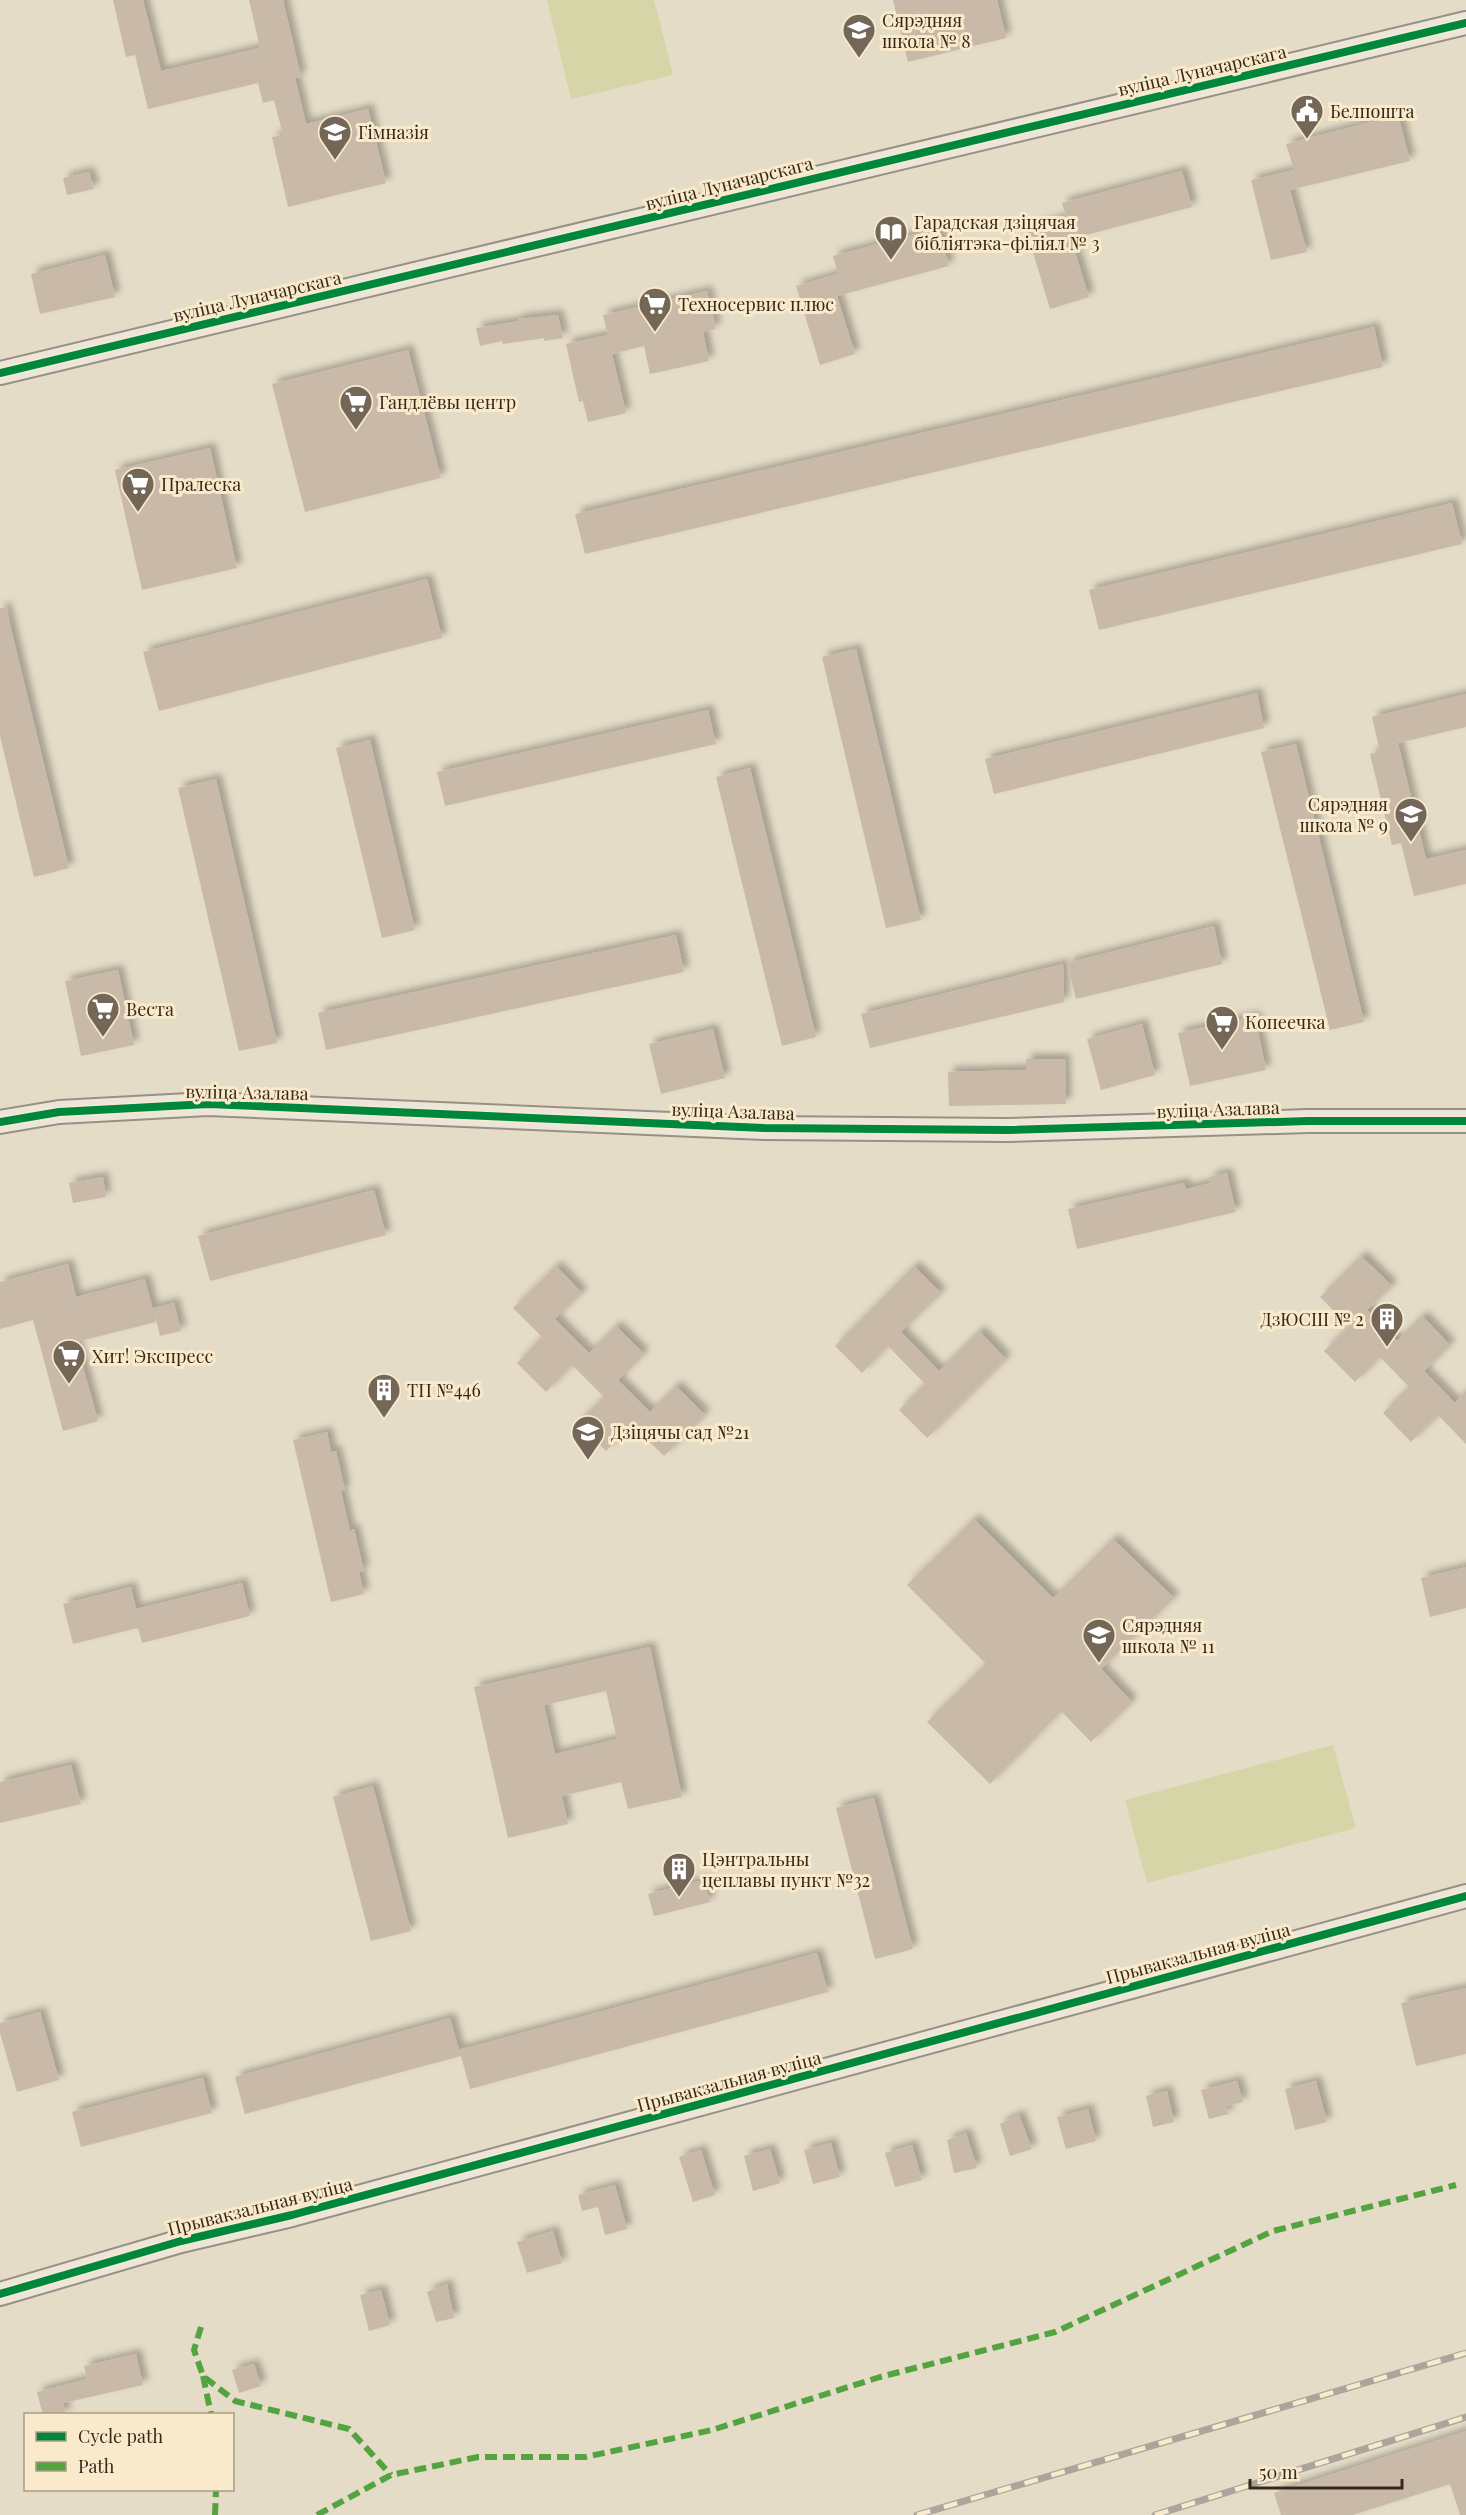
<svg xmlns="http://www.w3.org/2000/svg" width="1466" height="2515" font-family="'Playfair Display',serif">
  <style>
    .pitch { fill: #d6d5a8 }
    .building { fill: #c9b9a8; fill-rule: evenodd; filter: url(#shadow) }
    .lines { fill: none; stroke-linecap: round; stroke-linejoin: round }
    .secondary-casing { stroke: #999081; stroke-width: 26 }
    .secondary { stroke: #ece6da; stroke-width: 22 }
    .rail-casing { stroke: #aba59b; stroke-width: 7 }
    .rail { stroke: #f9eacb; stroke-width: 4.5; stroke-dasharray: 14; stroke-linecap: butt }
    .quiet { stroke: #53a340; stroke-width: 6; stroke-dasharray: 12 6; stroke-linecap: butt }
    .cycleway-casing { stroke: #f9eacb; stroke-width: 11 }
    .cycleway { stroke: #00873e; stroke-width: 8 }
    .labels { text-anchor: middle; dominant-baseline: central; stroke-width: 6; stroke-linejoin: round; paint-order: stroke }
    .poi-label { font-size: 18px; fill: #38281a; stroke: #f9eacb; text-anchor: start }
    .street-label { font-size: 18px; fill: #38281a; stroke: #f9eacb }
  </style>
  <defs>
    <filter id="shadow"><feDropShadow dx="5.5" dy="-5.5" stdDeviation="3" flood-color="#0004"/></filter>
  </defs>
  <rect width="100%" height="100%" fill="#e5dcc7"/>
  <g class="pitch">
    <path d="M547 0H654L673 75 571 99Z"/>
    <path d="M1333 1745 1356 1828 1147 1883 1125 1800Z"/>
  </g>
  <g class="building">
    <path d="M113 0H143L161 71 260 48 249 0H283L301 77 295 78 306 124 368 109 386 183 288 207 272 137 283 135 274 100 263 103 258 83 148 109 135 55 126 57Z"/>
    <path d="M893 0H997L1006 38 908 62Z"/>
    <path d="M1398 115 1410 161 1290 190 1307 252 1271 260 1251 180 1294 170 1286 144Z"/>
    <path d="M1182 171 1192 207 1071 239 1089 297 1050 309 1026 229 1066 217 1062 203Z"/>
    <path d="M89 172 94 189 67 195 63 178Z"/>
    <path d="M938 228 949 266 837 296 855 354 820 365 796 286 838 274 833 256Z"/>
    <path d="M105 255 115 297 40 314 31 274Z"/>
    <path d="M707 291 716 329 703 332 709 361 650 374 644 346 612 354 626 413 588 422 583 401 579 402 566 344 608 335 603 315Z"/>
    <path d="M558 315 563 338 544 341V338L503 344 502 341 480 346 476 328 519 321 518 319Z"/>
    <path d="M1374 327 1383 367 585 554 575 514Z"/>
    <path d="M408 350 441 478 305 512 272 384Z"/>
    <path d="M210 448 237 568 142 590 115 470Z"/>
    <path d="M1452 503 1462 544 1099 630 1089 590Z"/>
    <path d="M427 579 442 638 159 711 143 652Z"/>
    <path d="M0 608H6L69 868 34 877 0 736Z"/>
    <path d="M856 649 921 920 886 928 822 657Z"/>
    <path d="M1257 693 1264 728 994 794 985 759Z"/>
    <path d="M1466 694V727L1398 743 1426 859 1466 850V884L1414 896 1401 843 1392 845 1370 754 1380 752 1372 717Z"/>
    <path d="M708 710 716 744 445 806 437 772Z"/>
    <path d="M370 740 415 930 382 938 336 748Z"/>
    <path d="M1296 744 1364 1022 1330 1030 1261 752Z"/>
    <path d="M750 768 816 1037 782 1046 716 777Z"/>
    <path d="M216 779 277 1043 239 1051 178 788Z"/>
    <path d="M1214 926 1222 964 1076 999 1067 963Z"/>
    <path d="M676 935 684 972 326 1050 318 1013Z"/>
    <path d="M1063 964 1064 1002 870 1048 861 1014Z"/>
    <path d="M118 970 134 1045 81 1056 65 981Z"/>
    <path d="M1255 1016 1266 1070 1190 1086 1178 1033Z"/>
    <path d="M1142 1024 1155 1075 1101 1090 1087 1039Z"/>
    <path d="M713 1029 725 1078 661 1094 649 1044Z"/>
    <path d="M1026 1059H1065L1066 1104 949 1106 948 1072 1026 1070Z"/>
    <path d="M1227 1173 1236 1212 1077 1249 1068 1209 1184 1183 1186 1189 1211 1183 1209 1177Z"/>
    <path d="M103 1177 106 1197 73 1203 69 1183Z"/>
    <path d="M374 1190 386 1235 210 1281 198 1236Z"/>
    <path d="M1361 1256 1392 1286 1367 1310 1397 1341 1422 1316 1450 1345 1424 1371 1455 1403 1466 1391V1444L1438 1415 1411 1442 1383 1413 1409 1387 1380 1357 1355 1382 1324 1351 1349 1326 1320 1297Z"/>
    <path d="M68 1264 76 1297 145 1279 156 1322 76 1342 98 1421 63 1431 33 1320 0 1329V1282Z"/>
    <path d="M556 1266 582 1293 555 1319 589 1353 616 1326 644 1354 618 1380 650 1412 676 1386 705 1415 664 1456 632 1425 606 1451 578 1423 604 1397 572 1365 546 1392 517 1363 542 1337 513 1308Z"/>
    <path d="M914 1266 941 1293 901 1332 939 1371 979 1331 1006 1359 927 1438 899 1410 925 1384 888 1346 862 1373 835 1346Z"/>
    <path d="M174 1303 181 1331 160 1336 153 1308Z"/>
    <path d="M327 1432 331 1452 336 1451 345 1490 341 1491 350 1531 354 1529 364 1571 359 1572 364 1594 331 1602 293 1440Z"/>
    <path d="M974 1519 1053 1598 1113 1539 1174 1598 1101 1669 1132 1702 1091 1742 1061 1711 990 1784 927 1722 986 1664 907 1585Z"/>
    <path d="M1466 1567V1608L1430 1617 1421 1578Z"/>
    <path d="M242 1583 250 1616 142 1643 138 1628 73 1644 63 1604 131 1587 136 1609Z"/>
    <path d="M650 1647 682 1797 628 1809 621 1782 562 1796 568 1824 508 1838 474 1687ZM606 1691 617 1739 555 1754 544 1705Z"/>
    <path d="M71 1765 81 1804 0 1823V1782Z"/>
    <path d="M373 1786 411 1931 371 1941 333 1797Z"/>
    <path d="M874 1798 913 1949 875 1959 836 1808Z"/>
    <path d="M704 1880 710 1902 654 1916 648 1894Z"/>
    <path d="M817 1953 828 1992 470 2089 461 2056 245 2114 235 2077 450 2018 459 2050Z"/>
    <path d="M1466 1988V2054L1416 2066 1401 2003Z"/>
    <path d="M40 2012 59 2080 17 2092 0 2033V2023Z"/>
    <path d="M203 2078 212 2113 81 2147 72 2112Z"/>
    <path d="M1237 2081 1243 2102 1226 2106 1229 2114 1209 2119 1201 2090Z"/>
    <path d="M1316 2081 1327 2122 1295 2130 1285 2089Z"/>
    <path d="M1167 2091 1174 2122 1153 2127 1146 2096Z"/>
    <path d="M1088 2109 1096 2141 1066 2149 1057 2117Z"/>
    <path d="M1019 2115 1032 2149 1010 2156 1000 2124Z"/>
    <path d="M966 2133 977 2168 954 2173 947 2140Z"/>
    <path d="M831 2143 840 2177 813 2184 804 2150Z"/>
    <path d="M912 2145 922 2180 895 2187 885 2153Z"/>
    <path d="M770 2149 780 2183 753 2191 744 2156Z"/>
    <path d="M701 2150 715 2195 693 2202 679 2157Z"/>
    <path d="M615 2185 627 2229 605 2235 598 2207 582 2211 578 2195Z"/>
    <path d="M553 2231 562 2263 527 2273 517 2242Z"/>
    <path d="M447 2284 454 2318 436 2322 427 2292Z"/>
    <path d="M381 2290 390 2325 369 2331 360 2295Z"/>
    <path d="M136 2354 143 2385 63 2403 66 2415H43L37 2392 87 2379 84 2366Z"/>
    <path d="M254 2364 261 2386 239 2393 232 2370Z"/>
    <path d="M1466 2431V2515H1460L1450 2484 1353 2515H1281L1274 2493Z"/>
  </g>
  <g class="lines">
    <g class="secondary-casing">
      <g id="secondary">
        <path d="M0 373 1466 23"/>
        <path d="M0 1122 59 1112 208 1104 764 1128 1007 1130 1308 1121H1466"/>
        <path d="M0 2294 181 2241 292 2215 1466 1896"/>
      </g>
    </g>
    <use href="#secondary" class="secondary"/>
    <g class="rail-casing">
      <g id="rail">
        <path d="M917 2515 1466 2353"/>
        <path d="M1155 2515 1466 2417"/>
      </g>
    </g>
    <use href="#rail" class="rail"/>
    <g class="quiet">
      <path d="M201 2327 194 2350 203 2376 235 2401 349 2429 391 2475"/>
      <path d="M203 2376 211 2414"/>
      <path d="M215 2515 216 2490"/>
      <path d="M317 2515 391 2475 478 2457H585L712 2430 880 2377 1055 2332 1273 2231 1456 2185"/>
    </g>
    <g class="cycleway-casing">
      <g id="cycleway">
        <path d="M0 373 1466 23"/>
        <path d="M0 1122 59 1112 208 1104 764 1128 1007 1130 1308 1121H1466"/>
        <path d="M0 2294 181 2241 292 2215 1466 1896"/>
      </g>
    </g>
    <use href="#cycleway" class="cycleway"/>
  </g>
  <defs>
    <g id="school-pin" transform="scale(1.725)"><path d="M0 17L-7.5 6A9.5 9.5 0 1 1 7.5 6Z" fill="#756757" stroke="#f9eacb"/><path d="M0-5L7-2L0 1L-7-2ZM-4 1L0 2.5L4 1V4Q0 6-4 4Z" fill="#fff"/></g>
    <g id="civic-pin" transform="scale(1.725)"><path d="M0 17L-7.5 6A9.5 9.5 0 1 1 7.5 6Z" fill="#756757" stroke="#f9eacb"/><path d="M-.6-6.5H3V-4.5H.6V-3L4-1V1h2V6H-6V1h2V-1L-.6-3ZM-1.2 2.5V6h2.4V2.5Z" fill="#fff"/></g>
    <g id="library-pin" transform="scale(1.725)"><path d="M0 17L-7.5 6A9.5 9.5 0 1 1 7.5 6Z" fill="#756757" stroke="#f9eacb"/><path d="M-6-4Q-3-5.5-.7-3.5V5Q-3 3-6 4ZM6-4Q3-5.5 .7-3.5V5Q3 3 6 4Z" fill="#fff"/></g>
    <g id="supermarket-pin" transform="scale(1.725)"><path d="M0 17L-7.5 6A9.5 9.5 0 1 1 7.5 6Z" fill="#756757" stroke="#f9eacb"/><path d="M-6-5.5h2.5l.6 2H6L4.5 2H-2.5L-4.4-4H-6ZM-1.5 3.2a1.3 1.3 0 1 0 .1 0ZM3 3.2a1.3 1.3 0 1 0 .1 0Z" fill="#fff"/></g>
    <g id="building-pin" transform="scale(1.725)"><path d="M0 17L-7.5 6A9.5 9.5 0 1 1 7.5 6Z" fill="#756757" stroke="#f9eacb"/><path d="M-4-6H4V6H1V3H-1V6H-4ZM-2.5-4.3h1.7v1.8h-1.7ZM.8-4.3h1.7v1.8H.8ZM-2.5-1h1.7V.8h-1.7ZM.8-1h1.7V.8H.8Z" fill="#fff"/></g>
  </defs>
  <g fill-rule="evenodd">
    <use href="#school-pin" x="859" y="30"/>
    <use href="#civic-pin" x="1307" y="111"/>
    <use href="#school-pin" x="335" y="132"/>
    <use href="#library-pin" x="891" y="232"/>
    <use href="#supermarket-pin" x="655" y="304"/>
    <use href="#supermarket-pin" x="356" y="402"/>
    <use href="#supermarket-pin" x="138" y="484"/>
    <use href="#school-pin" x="1411" y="814"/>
    <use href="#supermarket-pin" x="103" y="1009"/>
    <use href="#supermarket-pin" x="1222" y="1022"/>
    <use href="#building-pin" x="1387" y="1319"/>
    <use href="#supermarket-pin" x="69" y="1356"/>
    <use href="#building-pin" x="384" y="1390"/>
    <use href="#school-pin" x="588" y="1432"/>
    <use href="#school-pin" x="1099" y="1635"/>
    <use href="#building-pin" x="679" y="1869"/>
  </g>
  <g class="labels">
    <g class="poi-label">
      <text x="882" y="20">Сярэдняя<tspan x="882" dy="21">школа № 8</tspan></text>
      <text x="1330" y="111">Белпошта</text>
      <text x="358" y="132">Гімназія</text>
      <text x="914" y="222">Гарадская дзіцячая<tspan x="914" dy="21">бібліятэка-філіял № 3</tspan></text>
      <text x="678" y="304">Техносервис плюс</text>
      <text x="379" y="402">Гандлёвы центр</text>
      <text x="161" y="484">Пралеска</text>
      <text x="1388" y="804" text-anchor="end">Сярэдняя<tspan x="1388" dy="21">школа № 9</tspan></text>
      <text x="126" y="1009">Веста</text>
      <text x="1245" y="1022">Копеечка</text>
      <text x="1364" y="1319" text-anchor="end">ДзЮСШ № 2</text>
      <text x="92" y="1356">Хит! Экспресс</text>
      <text x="407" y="1390">ТП №446</text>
      <text x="611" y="1432">Дзіцячы сад №21</text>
      <text x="1122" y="1625">Сярэдняя<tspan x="1122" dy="21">школа № 11</tspan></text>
      <text x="702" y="1859">Цэнтральны<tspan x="702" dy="21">цеплавы пункт №32</tspan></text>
    </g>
    <g class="street-label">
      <text transform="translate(1202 70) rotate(-13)">вуліца Луначарскага</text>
      <text transform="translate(729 183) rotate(-14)">вуліца Луначарскага</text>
      <text transform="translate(257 296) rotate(-13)">вуліца Луначарскага</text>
      <text transform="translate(247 1092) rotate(1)">вуліца Азалава</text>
      <text transform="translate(1218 1109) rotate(-2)">вуліца Азалава</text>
      <text transform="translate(733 1111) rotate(2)">вуліца Азалава</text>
      <text transform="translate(1198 1953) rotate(-15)">Прывакзальная вуліца</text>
      <text transform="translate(729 2081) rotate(-15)">Прывакзальная вуліца</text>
      <text transform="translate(260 2206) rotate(-14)">Прывакзальная вуліца</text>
    </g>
  </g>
  <rect x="24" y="2413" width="210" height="78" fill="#f9eacb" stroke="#ac9c84" stroke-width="1.5"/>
  <rect x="36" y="2432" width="30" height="9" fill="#00873e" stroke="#ac9c84" stroke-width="1.5"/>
  <text x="78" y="2443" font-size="18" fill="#38281a">Cycle path</text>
  <rect x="36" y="2462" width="30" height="9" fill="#53a340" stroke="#ac9c84" stroke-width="1.5"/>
  <text x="78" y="2473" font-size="18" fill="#38281a">Path</text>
  <path d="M1250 2479v9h152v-9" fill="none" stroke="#38281a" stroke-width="3"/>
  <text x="1259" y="2479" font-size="18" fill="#38281a" stroke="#f9eacb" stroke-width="4.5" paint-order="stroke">50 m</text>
</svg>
